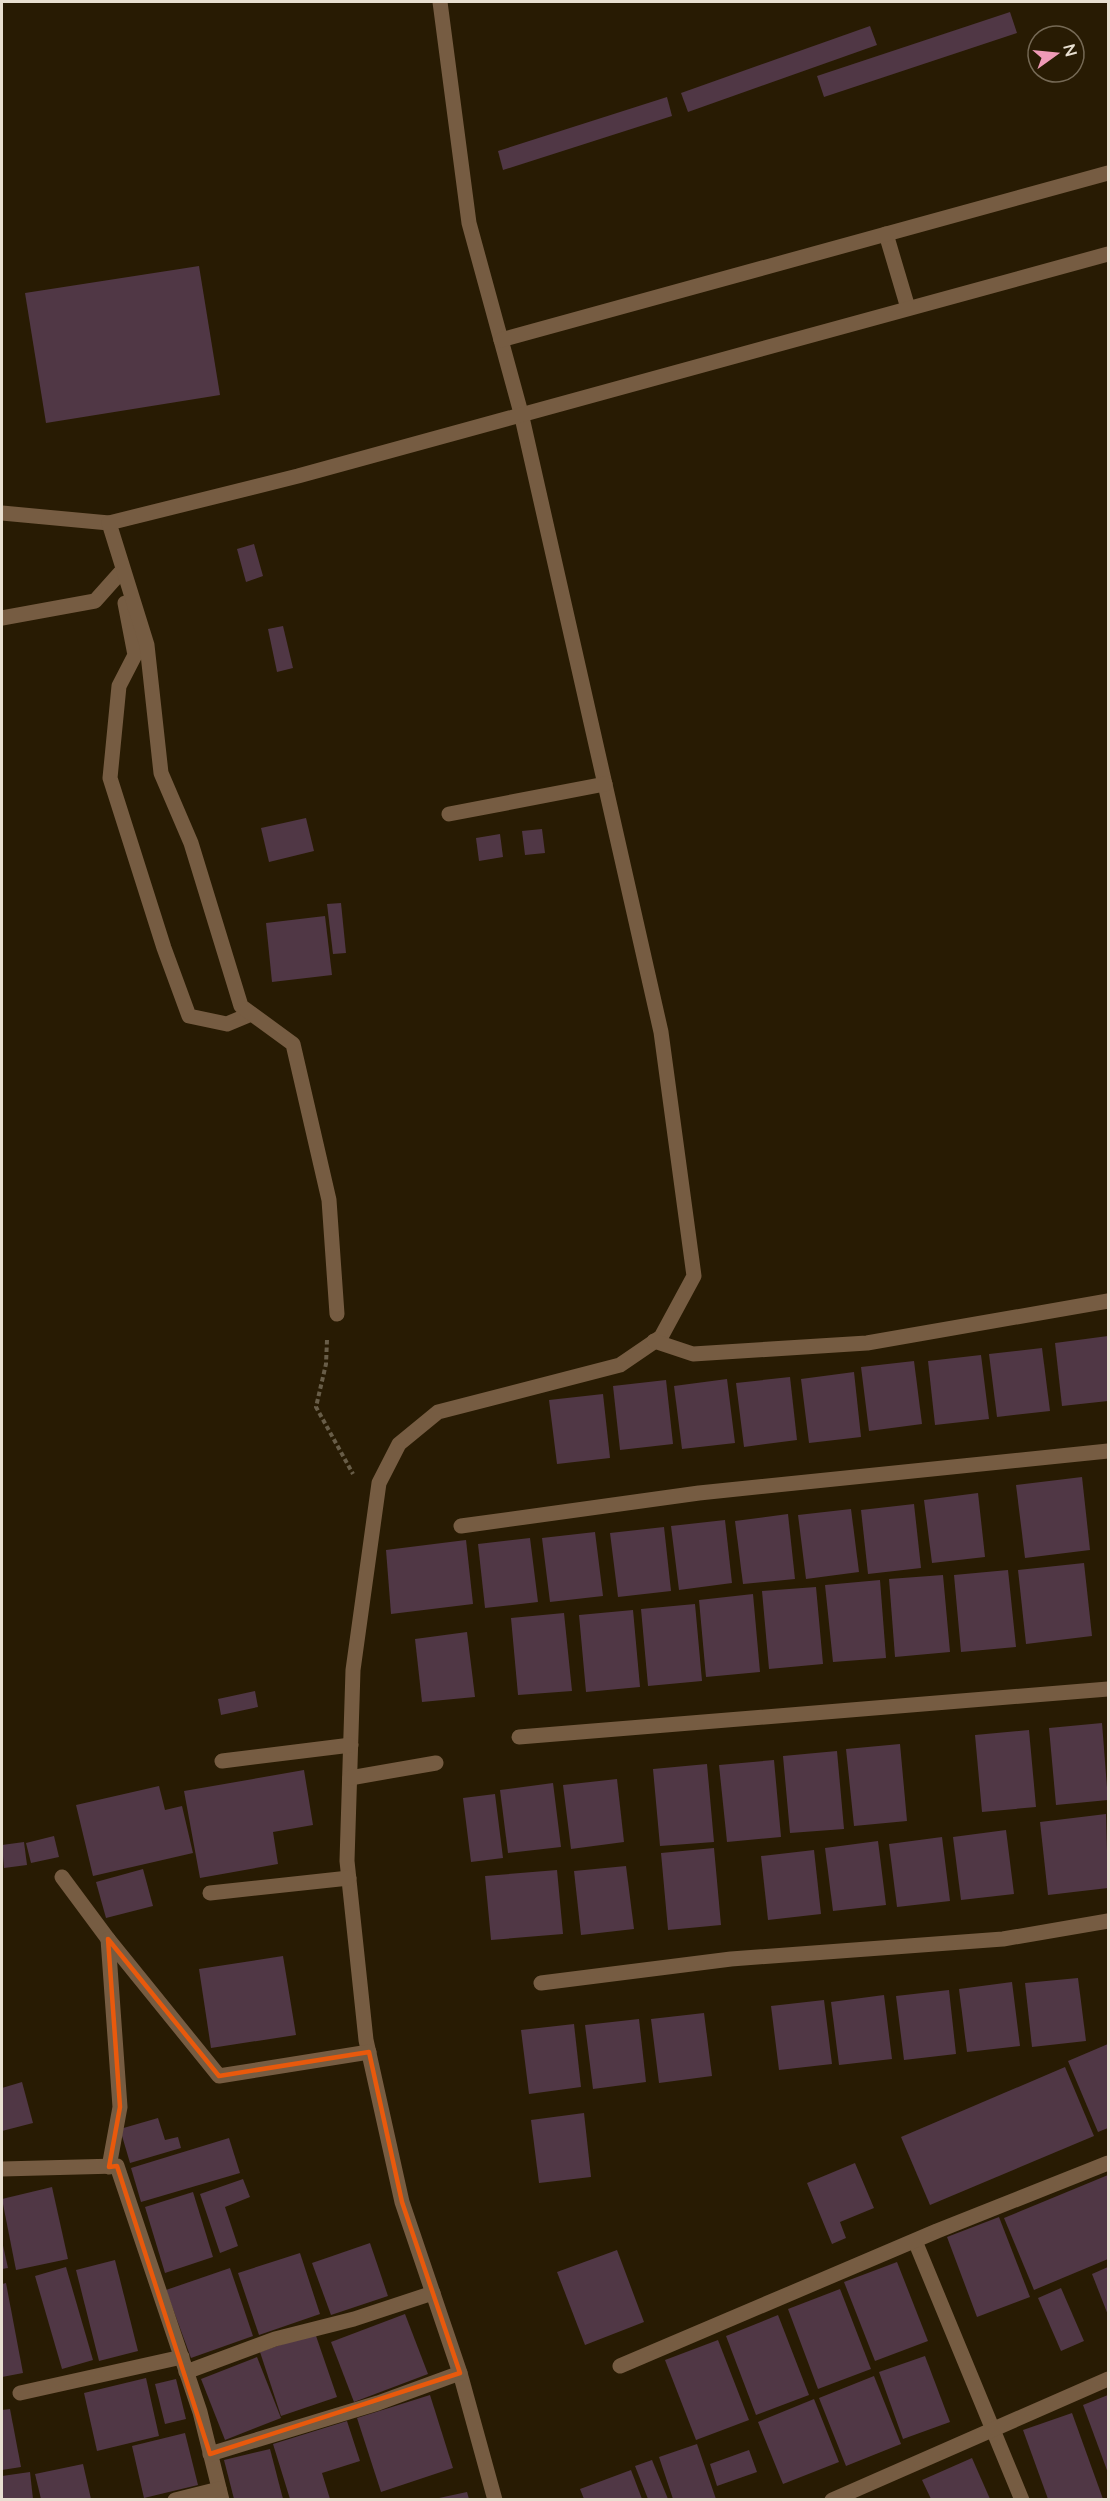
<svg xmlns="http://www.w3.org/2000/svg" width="1110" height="2501" font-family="Lato,sans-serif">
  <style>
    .building { fill: #503745 }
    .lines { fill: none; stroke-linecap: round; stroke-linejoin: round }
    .path { stroke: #685d48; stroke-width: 4; stroke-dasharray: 4.5 3; stroke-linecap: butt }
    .minor { stroke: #765c42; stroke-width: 15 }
    .marked { fill: none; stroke: #e8590c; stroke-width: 4.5; stroke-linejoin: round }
  </style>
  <rect width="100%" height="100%" fill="#281b03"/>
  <g class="building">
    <path d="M1010 12 1017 33 824 97 817 76Z"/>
    <path d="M870 26 877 45 688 112 681 93Z"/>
    <path d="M667 97 672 116 503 170 498 151Z"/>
    <path d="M199 266 220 395 46 423 25 293Z"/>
    <path d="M254 544 263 576 246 582 237 549Z"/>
    <path d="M283 626 293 668 277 672 268 629Z"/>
    <path d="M306 818 314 851 269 862 261 828Z"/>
    <path d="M542 829 545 853 525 855 522 831Z"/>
    <path d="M500 834 503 857 479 861 476 838Z"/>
    <path d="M341 903 346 953 333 954 327 904Z"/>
    <path d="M325 916 332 975 272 982 266 923Z"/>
    <path d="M1108 1336V1401L1062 1406 1055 1343Z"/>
    <path d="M1042 1348 1050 1411 997 1417 989 1354Z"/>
    <path d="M981 1355 989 1419 935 1425 928 1361Z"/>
    <path d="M914 1361 922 1424 869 1431 861 1367Z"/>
    <path d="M854 1372 861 1437 809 1443 801 1379Z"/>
    <path d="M790 1377 797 1440 744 1447 736 1383Z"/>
    <path d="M727 1379 735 1443 682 1449 674 1386Z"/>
    <path d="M666 1380 673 1444 620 1450 613 1386Z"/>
    <path d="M603 1394 610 1458 557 1464 549 1400Z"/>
    <path d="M1082 1477 1090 1550 1025 1558 1016 1485Z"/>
    <path d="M978 1493 985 1557 932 1563 924 1500Z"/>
    <path d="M914 1504 921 1568 868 1574 861 1510Z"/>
    <path d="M851 1509 859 1572 806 1579 798 1515Z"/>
    <path d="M788 1514 795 1579 743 1584 735 1521Z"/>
    <path d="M725 1520 732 1583 679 1590 671 1526Z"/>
    <path d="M664 1527 671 1591 618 1597 610 1533Z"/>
    <path d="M595 1532 603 1596 550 1602 542 1538Z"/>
    <path d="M530 1538 538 1602 485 1608 478 1544Z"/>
    <path d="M466 1540 473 1604 391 1614 386 1550Z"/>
    <path d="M1084 1563 1092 1636 1026 1644 1018 1570Z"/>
    <path d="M1008 1570 1016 1647 961 1652 954 1575Z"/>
    <path d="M943 1575 950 1652 895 1657 889 1579Z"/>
    <path d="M880 1580 886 1658 833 1662 825 1585Z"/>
    <path d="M816 1587 823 1664 769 1669 762 1591Z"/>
    <path d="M753 1594 760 1672 706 1677 699 1600Z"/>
    <path d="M695 1604 702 1681 648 1686 641 1609Z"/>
    <path d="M633 1610 640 1687 586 1692 579 1615Z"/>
    <path d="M564 1613 572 1691 518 1695 511 1618Z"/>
    <path d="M467 1632 475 1697 422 1702 415 1639Z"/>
    <path d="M255 1691 258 1707 221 1715 218 1699Z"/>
    <path d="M1102 1723 1108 1800 1056 1805 1049 1728Z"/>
    <path d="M1029 1730 1036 1807 982 1812 975 1735Z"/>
    <path d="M900 1744 907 1821 854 1826 846 1749Z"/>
    <path d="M837 1751 844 1829 790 1833 783 1756Z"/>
    <path d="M774 1760 781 1837 727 1842 719 1765Z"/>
    <path d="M707 1764 714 1842 660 1846 653 1769Z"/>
    <path d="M304 1770 313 1825 273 1832 278 1864 200 1878 184 1791Z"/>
    <path d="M617 1779 624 1842 571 1849 563 1785Z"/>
    <path d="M553 1783 561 1847 508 1853 500 1790Z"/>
    <path d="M159 1786 165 1810 182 1806 193 1853 93 1876 76 1805Z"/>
    <path d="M495 1794 503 1858 471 1862 463 1798Z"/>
    <path d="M1106 1814 1108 1888 1048 1895 1040 1822Z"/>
    <path d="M1006 1830 1014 1894 961 1900 953 1837Z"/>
    <path d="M54 1836 59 1857 31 1863 26 1843Z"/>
    <path d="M942 1837 950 1901 897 1907 889 1844Z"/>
    <path d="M878 1841 886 1905 833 1911 825 1848Z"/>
    <path d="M24 1842 27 1865 4 1868 2 1845Z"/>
    <path d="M714 1848 721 1925 668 1930 661 1853Z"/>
    <path d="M814 1850 821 1914 768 1920 761 1856Z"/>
    <path d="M626 1866 634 1929 581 1935 574 1871Z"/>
    <path d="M143 1869 153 1906 106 1918 96 1882Z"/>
    <path d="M557 1870 563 1934 491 1940 485 1876Z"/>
    <path d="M283 1956 296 2035 211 2048 199 1969Z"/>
    <path d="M1078 1978 1086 2041 1032 2047 1025 1983Z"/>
    <path d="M1012 1982 1020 2046 967 2052 959 1989Z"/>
    <path d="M949 1990 956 2054 904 2060 896 1996Z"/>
    <path d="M884 1995 892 2059 839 2065 831 2002Z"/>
    <path d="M824 2000 832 2064 779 2070 771 2006Z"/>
    <path d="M704 2013 712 2076 659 2083 651 2019Z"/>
    <path d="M639 2019 646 2082 593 2089 585 2025Z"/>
    <path d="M574 2024 581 2087 529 2094 521 2030Z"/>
    <path d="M1108 2044V2128L1098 2132 1068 2061Z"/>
    <path d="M1065 2067 1094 2136 930 2205 901 2137Z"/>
    <path d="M22 2082 33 2123 2 2131V2088Z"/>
    <path d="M584 2113 591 2177 539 2183 531 2120Z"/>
    <path d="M158 2118 165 2140 178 2137 181 2148 130 2163 120 2129Z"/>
    <path d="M229 2138 240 2173 141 2202 131 2168Z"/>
    <path d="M855 2163 874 2208 840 2222 846 2238 832 2244 807 2183Z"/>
    <path d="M1108 2175V2259L1034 2290 1004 2218Z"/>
    <path d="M243 2179 250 2197 225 2207 238 2246 220 2253 200 2194Z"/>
    <path d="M52 2187 68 2259 16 2270 2 2199Z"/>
    <path d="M193 2192 213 2257 165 2273 145 2207Z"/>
    <path d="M999 2217 1030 2297 977 2317 947 2237Z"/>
    <path d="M2 2241 8 2268 2 2269Z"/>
    <path d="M370 2243 388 2296 331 2315 312 2263Z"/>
    <path d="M617 2250 644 2322 585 2345 557 2272Z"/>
    <path d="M300 2253 320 2314 259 2335 238 2273Z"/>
    <path d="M115 2260 138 2351 99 2361 76 2270Z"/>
    <path d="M897 2262 928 2341 875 2361 844 2282Z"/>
    <path d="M66 2267 93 2360 62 2369 35 2276Z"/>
    <path d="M1108 2267V2315L1092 2274Z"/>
    <path d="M230 2268 253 2336 191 2358 166 2290Z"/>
    <path d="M6 2283 23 2373 2 2377V2284Z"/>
    <path d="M1061 2288 1084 2341 1061 2351 1038 2298Z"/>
    <path d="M840 2289 871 2369 818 2389 788 2309Z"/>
    <path d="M405 2314 428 2374 354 2402 331 2342Z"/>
    <path d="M778 2315 809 2395 756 2415 726 2336Z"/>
    <path d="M315 2333 337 2397 281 2416 260 2352Z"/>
    <path d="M718 2340 749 2420 696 2440 665 2360Z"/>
    <path d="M925 2356 950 2422 903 2439 879 2372Z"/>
    <path d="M257 2357 281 2418 225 2440 201 2379Z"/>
    <path d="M874 2376 901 2444 846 2466 819 2398Z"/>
    <path d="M146 2378 159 2436 97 2451 84 2393Z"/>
    <path d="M176 2379 186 2419 165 2424 155 2384Z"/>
    <path d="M430 2395 453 2468 381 2492 357 2418Z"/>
    <path d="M1108 2395V2473L1083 2405Z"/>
    <path d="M814 2399 839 2462 783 2484 758 2422Z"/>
    <path d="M10 2409 21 2467 2 2470V2410Z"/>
    <path d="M1072 2413 1103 2499H1048L1023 2430Z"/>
    <path d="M347 2421 360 2461 322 2473 330 2499H290L273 2444Z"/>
    <path d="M185 2433 198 2485 144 2498 132 2446Z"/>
    <path d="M697 2444 716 2499H673L659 2457Z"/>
    <path d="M270 2449 283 2499H234L224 2460Z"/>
    <path d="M749 2450 757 2472 717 2486 710 2464Z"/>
    <path d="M972 2458 990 2499H931L922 2480Z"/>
    <path d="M652 2460 668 2499H648L635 2466Z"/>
    <path d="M83 2464 91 2499H41L35 2474Z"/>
    <path d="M631 2470 642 2499H584L580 2489Z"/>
    <path d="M30 2472 33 2499H2V2476Z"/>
    <path d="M467 2492 469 2499H439V2498Z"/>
  </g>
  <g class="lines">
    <path class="path" d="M327 1340 326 1364 316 1407 353 1474"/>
    <g class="minor">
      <path d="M440 2 469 223 521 413 661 1032 694 1276 661 1337 620 1365 438 1412 399 1444 379 1483 353 1670 347 1861 366 2040 402 2202 460 2373 495 2500"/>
      <path d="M886 234 908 308"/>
      <path d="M501 340 1108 173"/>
      <path d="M2 513 109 523"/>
      <path d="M125 603 135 655 119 686 110 778 164 948 189 1016 227 1024 251 1014"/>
      <path d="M2 618 95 601 120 573"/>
      <path d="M449 814 605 784"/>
      <path d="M337 1314 329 1200 293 1044 241 1006 191 843 161 773 147 645 109 523 298 476 1108 254"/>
      <path d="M654 1341 693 1354 867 1343 1108 1301"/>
      <path d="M461 1526 699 1493 1108 1451"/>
      <path d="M519 1737 1108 1689"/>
      <path d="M222 1761 351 1745"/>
      <path d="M350 1778 436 1763"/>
      <path d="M62 1877 108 1939 219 2076 369 2052"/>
      <path d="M210 1893 349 1878"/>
      <path d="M108 1939 120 2107 109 2167"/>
      <path d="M541 1983 731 1959 1003 1939 1108 1921"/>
      <path d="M2 2169 117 2166 200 2412 222 2500"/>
      <path d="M915 2241 1022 2500"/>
      <path d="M620 2366 937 2231 1108 2163"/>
      <path d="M186 2372 275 2339 354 2319 433 2293"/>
      <path d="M20 2393 182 2357"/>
      <path d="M210 2454 378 2403 460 2373"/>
      <path d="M175 2500 219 2489"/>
      <path d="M832 2500 1108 2379"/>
    </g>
  </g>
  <path class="marked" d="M108 1939 219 2076 369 2052 402 2202 460 2373 210 2454 117 2166 109 2167 120 2107Z"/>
  <rect width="1110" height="2501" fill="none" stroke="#e8dfd1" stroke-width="6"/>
  <g transform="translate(1056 54) rotate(75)"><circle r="28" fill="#281b03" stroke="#756955" stroke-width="1.5"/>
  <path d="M0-4.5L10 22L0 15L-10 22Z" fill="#f09ab7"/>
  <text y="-9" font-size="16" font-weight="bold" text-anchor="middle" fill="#e8dfd1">N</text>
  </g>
</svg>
